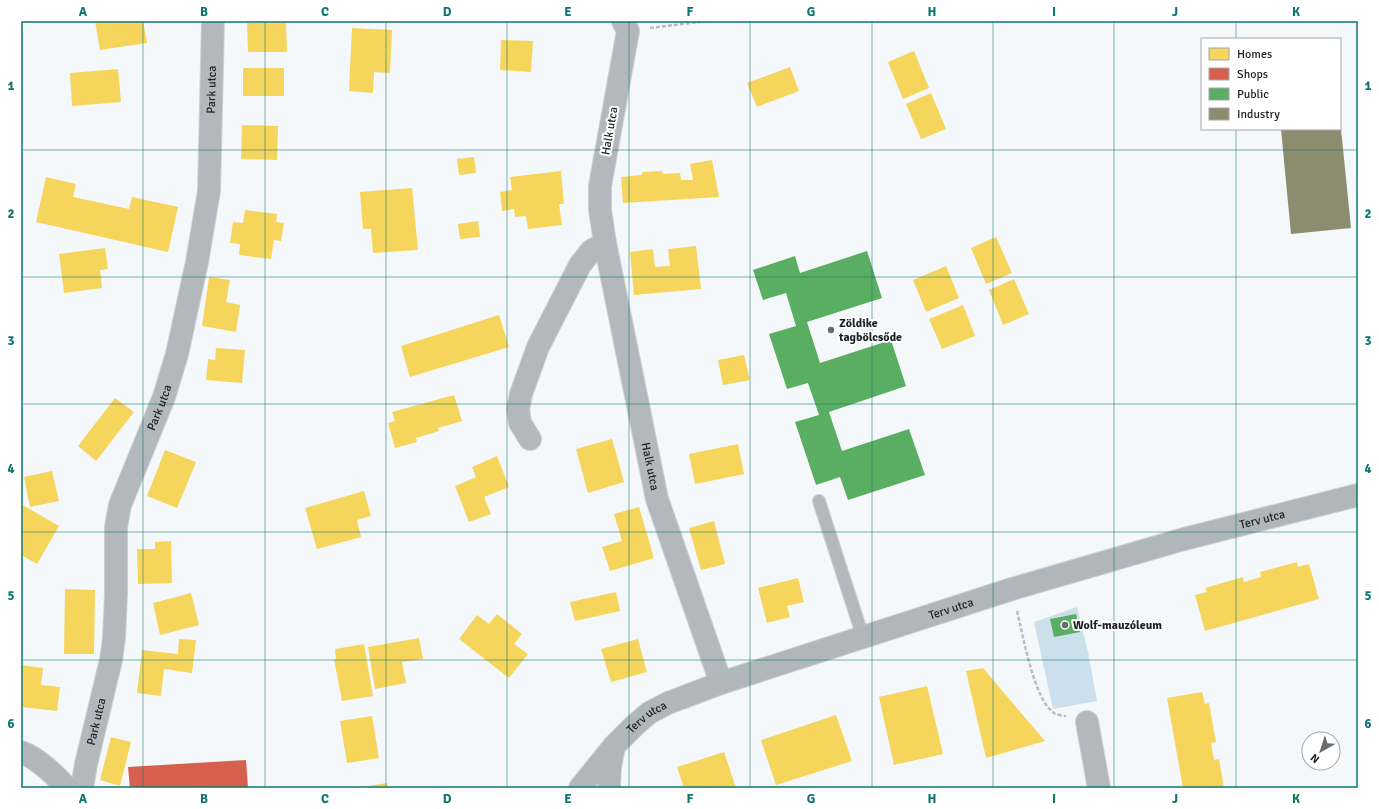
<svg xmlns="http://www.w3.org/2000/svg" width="1379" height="809" font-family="Signika,sans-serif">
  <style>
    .green { fill: #cce0ec }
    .homes { fill: #f6d55c }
    .shops { fill: #d6604d }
    .public { fill: #5aae61 }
    .industry { fill: #8c8c6e }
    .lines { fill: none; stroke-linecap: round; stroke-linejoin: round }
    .lane-casing { stroke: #ced1d2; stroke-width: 14 }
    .street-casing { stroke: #ced1d2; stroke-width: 24 }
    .secondary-casing { stroke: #ced1d2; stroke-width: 24 }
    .path { stroke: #b8bcc0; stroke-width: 2.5; stroke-dasharray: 4 2; stroke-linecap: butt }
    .lane { stroke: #b2b8bd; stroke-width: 12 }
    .street { stroke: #b2b8bd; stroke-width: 22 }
    .secondary { stroke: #b0b7bc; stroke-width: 22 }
    .grid { fill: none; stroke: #0f766e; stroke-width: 1; stroke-opacity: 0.55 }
    .poi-dot { fill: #686c6e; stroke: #fff; stroke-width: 1.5 }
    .labels { text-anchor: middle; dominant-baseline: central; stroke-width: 4; stroke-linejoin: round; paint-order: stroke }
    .street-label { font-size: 12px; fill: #1d2123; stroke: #fff }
    .poi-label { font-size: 12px; font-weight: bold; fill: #1d2123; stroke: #fff; text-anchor: start }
    .neatline { fill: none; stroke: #0f766e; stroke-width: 1.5 }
    .grid-label { font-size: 13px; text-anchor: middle; font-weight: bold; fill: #0f766e }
  </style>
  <rect width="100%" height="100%" fill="#f4f8fa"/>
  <path class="green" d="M1077 607 1088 652 1097 701 1053 709 1034 622Z"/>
  <g class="homes">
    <path d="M95 21H143L147 43 100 50Z"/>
    <path d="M286 22 287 52H248L247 23Z"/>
    <path d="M352 28 392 30 390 73 374 72 373 93 349 91Z"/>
    <path d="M501 40 533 41 531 72 500 70Z"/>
    <path d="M914 51 929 88 903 99 888 62Z"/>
    <path d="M790 67 799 91 757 107 747 83Z"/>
    <rect x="243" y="68" width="41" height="28"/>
    <path d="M118 69 121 102 72 106 70 73Z"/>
    <path d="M931 93 946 129 921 139 906 104Z"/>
    <path d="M242 125 278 126 277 160 241 159Z"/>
    <path d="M474 157 476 173 459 175 457 159Z"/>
    <path d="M712 160 719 197 623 203 621 177 642 175V172L662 171 663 174 680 173 681 180H693L690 164Z"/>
    <path d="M561 171 564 204H559L562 225 528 229 526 216 515 217 514 209 502 211 500 192 512 190 510 177Z"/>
    <path d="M46 177 76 184 73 197 129 209 132 197 178 207 168 252 36 222Z"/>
    <path d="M412 188 418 250 373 253 371 229H363L360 192Z"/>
    <path d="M245 210 277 214 276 222 284 223 281 241 274 240 271 259 239 255 240 244 230 243 233 222 243 223Z"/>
    <path d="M478 221 480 237 460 239 458 224Z"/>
    <path d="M996 237 1012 273 986 284 971 248Z"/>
    <path d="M696 246 701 289 634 295 630 252 653 249 655 267 670 266 668 249Z"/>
    <path d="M105 248 108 269 100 270 102 288 64 293 59 254Z"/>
    <path d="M946 266 959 298 926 312 913 280Z"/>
    <path d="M209 277 230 280 226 302 240 305 236 332 202 326Z"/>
    <path d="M1014 279 1029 314 1003 325 989 290Z"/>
    <path d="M963 305 975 336 942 349 929 319Z"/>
    <path d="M499 315 509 347 410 377 401 346Z"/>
    <path d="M216 348 245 350 242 383 206 380 208 359 215 360Z"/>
    <path d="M744 355 750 380 723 385 718 360Z"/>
    <path d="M454 395 462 421 438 428 439 431 416 438 417 442 395 448 388 423 395 421 392 412Z"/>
    <path d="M115 398 134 412 96 461 78 446Z"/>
    <path d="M612 439 624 482 588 493 576 449Z"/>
    <path d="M738 444 744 474 695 484 689 454Z"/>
    <path d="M165 450 196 462 177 508 147 496Z"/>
    <path d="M497 456 509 487 484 497 491 514 469 522 455 486 476 477 472 467Z"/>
    <path d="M52 471 59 501 30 507 24 477Z"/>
    <path d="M364 491 371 516 357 520 361 537 317 549 305 508Z"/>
    <path d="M21 504 59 526 37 564 21 555V546L23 543 21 542Z"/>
    <path d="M639 507 654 558 610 571 602 547 622 541 614 514Z"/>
    <path d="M714 521 725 564 701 570 689 528Z"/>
    <path d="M171 541 172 583 138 584 137 549H155V542Z"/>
    <path d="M1297 562 1298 567 1309 564 1319 599 1205 631 1195 595 1207 592 1205 588 1243 577 1244 582 1261 577 1260 572Z"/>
    <path d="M798 578 804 602 787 606 790 617 767 623 758 588Z"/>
    <path d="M65 589 95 590 94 654H64Z"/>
    <path d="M616 592 620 611 575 621 570 602Z"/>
    <path d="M191 593 199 625 160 635 153 603Z"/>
    <path d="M497 614 522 634 514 644 528 654 509 678 459 639 477 615 489 624Z"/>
    <path d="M419 638 423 659 402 662 406 683 375 689 368 647Z"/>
    <path d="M179 639 196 640 192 673 164 669 161 696 137 693 142 650 178 654Z"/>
    <path d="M638 639 647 672 611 682 601 649Z"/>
    <path d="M364 644 373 696 342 701 334 659H336L335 649Z"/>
    <path d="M21 665 43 668 41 685 60 687 57 711 21 707Z"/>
    <path d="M983 668 1016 707 1045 741 986 758 966 671Z"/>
    <path d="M927 686 943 754 894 765 879 697Z"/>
    <path d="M1202 692 1205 704 1209 703 1216 742 1211 743 1214 760 1219 759 1224 788H1183L1167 698Z"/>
    <path d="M836 715 852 761 776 785 761 740Z"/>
    <path d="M372 716 379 758 347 763 340 721Z"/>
    <path d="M111 737 131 742 120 786 100 780Z"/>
    <path d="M724 752 736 788H684L677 767Z"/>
    <path d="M387 783 388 788H362V787Z"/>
  </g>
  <path class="shops" d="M246 760 248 788H130L128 767Z"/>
  <g class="public">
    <path d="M867 251 882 298 807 322 820 363 891 340 906 386 829 412 842 451 909 429 925 475 848 500 840 477 816 485 795 422 819 415 808 383 787 389 769 334 796 326 786 293 763 300 753 270 795 256 800 273Z"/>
    <path d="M1076 614 1080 632 1054 637 1050 619Z"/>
  </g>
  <path class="industry" d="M1281 129H1341L1351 228 1291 234Z"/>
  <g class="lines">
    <g class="lane-casing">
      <path id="lane" d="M819 501 863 637"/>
    </g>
    <g class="street-casing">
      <g id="street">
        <path id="s1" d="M623 21 628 31 600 186V210L605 243 657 499 721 683"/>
        <path d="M530 439 520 423 518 409 521 394 538 347 580 265 591 251 605 243"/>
        <path d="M1087 722 1099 788"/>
        <path id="s2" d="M82 788 86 764 111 660 114 638 116 594V527L120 505 164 397 177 354 197 262 209 191 213 21"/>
      </g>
    </g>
    <g class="secondary-casing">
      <g id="secondary">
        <path d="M21 752C39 759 54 774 67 788"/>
        <path id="s3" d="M580 788 614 746 635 725 649 713 668 703 721 683 1012 589 1184 539 1358 495"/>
        <path d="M609 788 610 767 614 746"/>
      </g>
    </g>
    <g class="path">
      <path d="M650 28 707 21"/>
      <path d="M1017 611C1023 635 1034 700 1054 713 1057 715 1063 716 1066 716"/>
    </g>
    <use href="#lane" class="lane"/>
    <use href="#street" class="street"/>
    <use href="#secondary" class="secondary"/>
  </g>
  <path class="grid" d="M143 21V788M265 21V788M386 21V788M507 21V788M629 21V788M750 21V788M872 21V788M993 21V788M1114 21V788M1236 21V39M1236 129V788M21 150H1358M21 277H1358M21 404H1358M21 532H1358M21 660H1358"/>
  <g class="poi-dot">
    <circle cx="831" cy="330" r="4"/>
    <circle cx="1065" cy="625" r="4"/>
  </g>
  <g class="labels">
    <g class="street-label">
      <text stroke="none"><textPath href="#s2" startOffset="716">Park utca</textPath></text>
      <text transform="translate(610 131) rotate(-80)">Halk utca</text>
      <text stroke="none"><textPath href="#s2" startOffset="392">Park utca</textPath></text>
      <text stroke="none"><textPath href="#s1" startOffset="454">Halk utca</textPath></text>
      <text stroke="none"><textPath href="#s3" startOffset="746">Terv utca</textPath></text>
      <text stroke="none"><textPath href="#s3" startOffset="422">Terv utca</textPath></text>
      <text stroke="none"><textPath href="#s3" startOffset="98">Terv utca</textPath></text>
      <text stroke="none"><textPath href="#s2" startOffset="68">Park utca</textPath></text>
    </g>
    <g class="poi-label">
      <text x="839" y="323">Zöldike<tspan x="839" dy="14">tagbölcsőde</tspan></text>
      <text x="1073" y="625">Wolf-mauzóleum</text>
    </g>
  </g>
  <rect width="1379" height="809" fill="none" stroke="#ffffff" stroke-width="44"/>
  <rect x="1201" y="38" width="140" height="92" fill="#ffffff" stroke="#a5a6a7"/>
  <rect x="1209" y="48" width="20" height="12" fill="#f6d55c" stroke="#a5a6a7"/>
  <text x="1237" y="58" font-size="12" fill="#1d2123">Homes</text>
  <rect x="1209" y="68" width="20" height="12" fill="#d6604d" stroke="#a5a6a7"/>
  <text x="1237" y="78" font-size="12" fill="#1d2123">Shops</text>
  <rect x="1209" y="88" width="20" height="12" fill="#5aae61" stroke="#a5a6a7"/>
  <text x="1237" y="98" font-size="12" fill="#1d2123">Public</text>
  <rect x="1209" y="108" width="20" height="12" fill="#8c8c6e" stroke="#a5a6a7"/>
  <text x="1237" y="118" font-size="12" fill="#1d2123">Industry</text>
  <g transform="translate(1321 751) rotate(219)"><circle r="19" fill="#ffffff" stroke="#a5a6a7"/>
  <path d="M0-3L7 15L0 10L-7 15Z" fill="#686c6e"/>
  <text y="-6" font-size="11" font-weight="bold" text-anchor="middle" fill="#1d2123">N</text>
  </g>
  <rect x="22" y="22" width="1335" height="765" class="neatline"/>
  <g class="grid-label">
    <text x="83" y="16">A</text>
    <text x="204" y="16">B</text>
    <text x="325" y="16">C</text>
    <text x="447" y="16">D</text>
    <text x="568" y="16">E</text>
    <text x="690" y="16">F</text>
    <text x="811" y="16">G</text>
    <text x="932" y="16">H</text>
    <text x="1054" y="16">I</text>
    <text x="1175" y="16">J</text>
    <text x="1296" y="16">K</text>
    <text x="11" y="90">1</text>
    <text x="1368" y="90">1</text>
    <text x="11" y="218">2</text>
    <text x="1368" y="218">2</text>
    <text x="11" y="345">3</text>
    <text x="1368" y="345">3</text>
    <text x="11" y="473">4</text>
    <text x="1368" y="473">4</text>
    <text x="11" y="600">5</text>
    <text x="1368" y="600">5</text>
    <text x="11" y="728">6</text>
    <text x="1368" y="728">6</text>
    <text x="83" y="803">A</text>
    <text x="204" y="803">B</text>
    <text x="325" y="803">C</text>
    <text x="447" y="803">D</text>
    <text x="568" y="803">E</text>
    <text x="690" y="803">F</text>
    <text x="811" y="803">G</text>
    <text x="932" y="803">H</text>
    <text x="1054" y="803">I</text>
    <text x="1175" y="803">J</text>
    <text x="1296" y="803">K</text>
  </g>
</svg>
